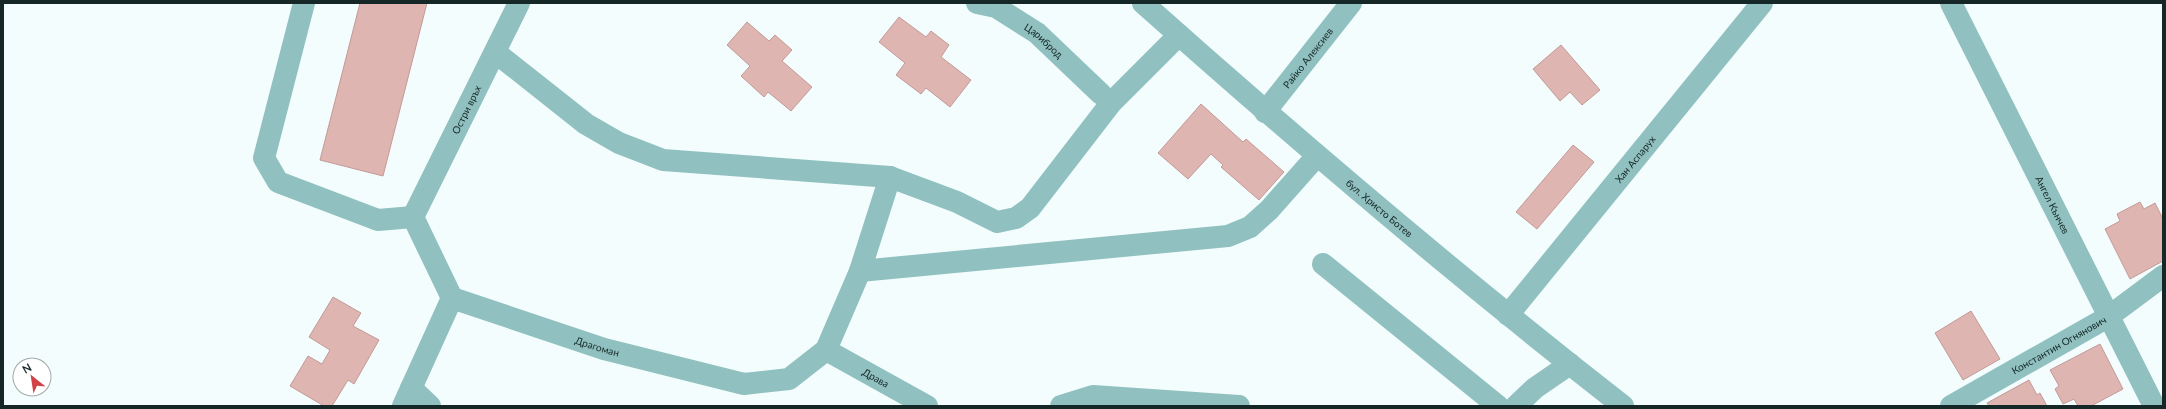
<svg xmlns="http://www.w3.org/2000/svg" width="2166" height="409" font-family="Lato,sans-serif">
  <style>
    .building { fill: #dfb5b2; stroke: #c39a97 }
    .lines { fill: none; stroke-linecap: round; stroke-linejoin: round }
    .minor { stroke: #90c1c0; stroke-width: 22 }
    .labels { text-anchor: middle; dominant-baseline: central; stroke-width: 4; stroke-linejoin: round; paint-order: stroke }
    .street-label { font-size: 10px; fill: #152827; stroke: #fff }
  </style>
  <rect width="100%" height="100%" fill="#f4fdfd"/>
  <g class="building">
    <path d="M360 3H427L383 176 320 160Z"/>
    <path d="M899 17 926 37 931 31 949 45 941 57 971 80 950 107 926 88 921 94 896 75 905 63 879 42Z"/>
    <path d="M747 22 769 41 775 35 792 50 782 61 812 87 791 111 768 92 764 97 741 76 750 66 727 45Z"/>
    <path d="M1561 45 1600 90 1582 105 1570 92 1560 101 1533 69Z"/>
    <path d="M1201 104 1243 142 1246 139 1284 172 1259 200 1221 167 1223 165 1211 154 1188 179 1158 153Z"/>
    <path d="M1573 145 1594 162 1537 229 1516 212Z"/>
    <path d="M2140 202 2144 209 2155 203 2163 219V261L2130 279 2105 229 2120 221 2117 214Z"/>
    <path d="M333 297 361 313 353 326 379 340 354 384 348 380 332 406H324L290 386 308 356 322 364 330 350 309 337Z"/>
    <path d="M1971 311 2000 359 1963 380 1935 333Z"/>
    <path d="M2100 344 2123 389 2091 406H2078L2074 399 2063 404 2055 389 2059 386 2050 370Z"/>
    <path d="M2029 380 2037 395 2040 393 2047 406H1989L1987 403Z"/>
  </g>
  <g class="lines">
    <g class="minor">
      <path d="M304 3 264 158 278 182 378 220 413 217"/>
      <path id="s1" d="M977 3 996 7 1037 33 1101 94"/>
      <path id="s2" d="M1143 3C1299 142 1458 277 1623 406"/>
      <path id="s3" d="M1951 3 2154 406"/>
      <path d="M495 52 586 124 619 143 663 160 890 177"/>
      <path id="s4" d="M1265 112 1351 3"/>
      <path id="s5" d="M413 217 452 298 604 349 744 384 789 379 826 350 860 271 890 177 957 202 997 222 1016 218 1030 208 1111 103 1179 35"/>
      <path id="s6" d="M413 217 519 3"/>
      <path d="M1323 264 1498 406"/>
      <path d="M860 271 1228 236 1250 227 1269 210 1316 157"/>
      <path id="s7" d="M1508 315 1762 3"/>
      <path id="s8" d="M826 350 927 406"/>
      <path d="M411 388 430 406"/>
      <path d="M403 406 452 298"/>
      <path d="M1061 406 1093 396 1239 406"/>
      <path d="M1516 406 1535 388 1570 364"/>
      <path id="s9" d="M1951 406 2108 317 2163 276"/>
    </g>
  </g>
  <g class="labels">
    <g class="street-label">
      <text stroke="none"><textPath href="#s1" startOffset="78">Цариброд</textPath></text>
      <text stroke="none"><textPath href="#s4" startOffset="69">Райко Алексиев</textPath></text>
      <text stroke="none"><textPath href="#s6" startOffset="120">Остри връх</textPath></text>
      <text stroke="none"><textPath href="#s7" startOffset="201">Хан Аспарух</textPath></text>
      <text stroke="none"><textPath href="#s3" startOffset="226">Ангел Кънчев</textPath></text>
      <text stroke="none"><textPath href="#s2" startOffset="313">бул. Христо Ботев</textPath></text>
      <text stroke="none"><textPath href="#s9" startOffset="124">Константин Огнянович</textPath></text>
      <text stroke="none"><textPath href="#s5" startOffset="243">Драгоман</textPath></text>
      <text stroke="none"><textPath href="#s8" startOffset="57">Драва</textPath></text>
    </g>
  </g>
  <rect width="2166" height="409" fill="none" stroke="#152827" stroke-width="8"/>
  <g transform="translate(32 377) rotate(330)"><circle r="19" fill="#ffffff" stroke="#a1a9a9"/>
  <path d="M0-3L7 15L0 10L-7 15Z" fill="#d24247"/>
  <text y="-6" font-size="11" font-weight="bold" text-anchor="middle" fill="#152827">N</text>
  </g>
</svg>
